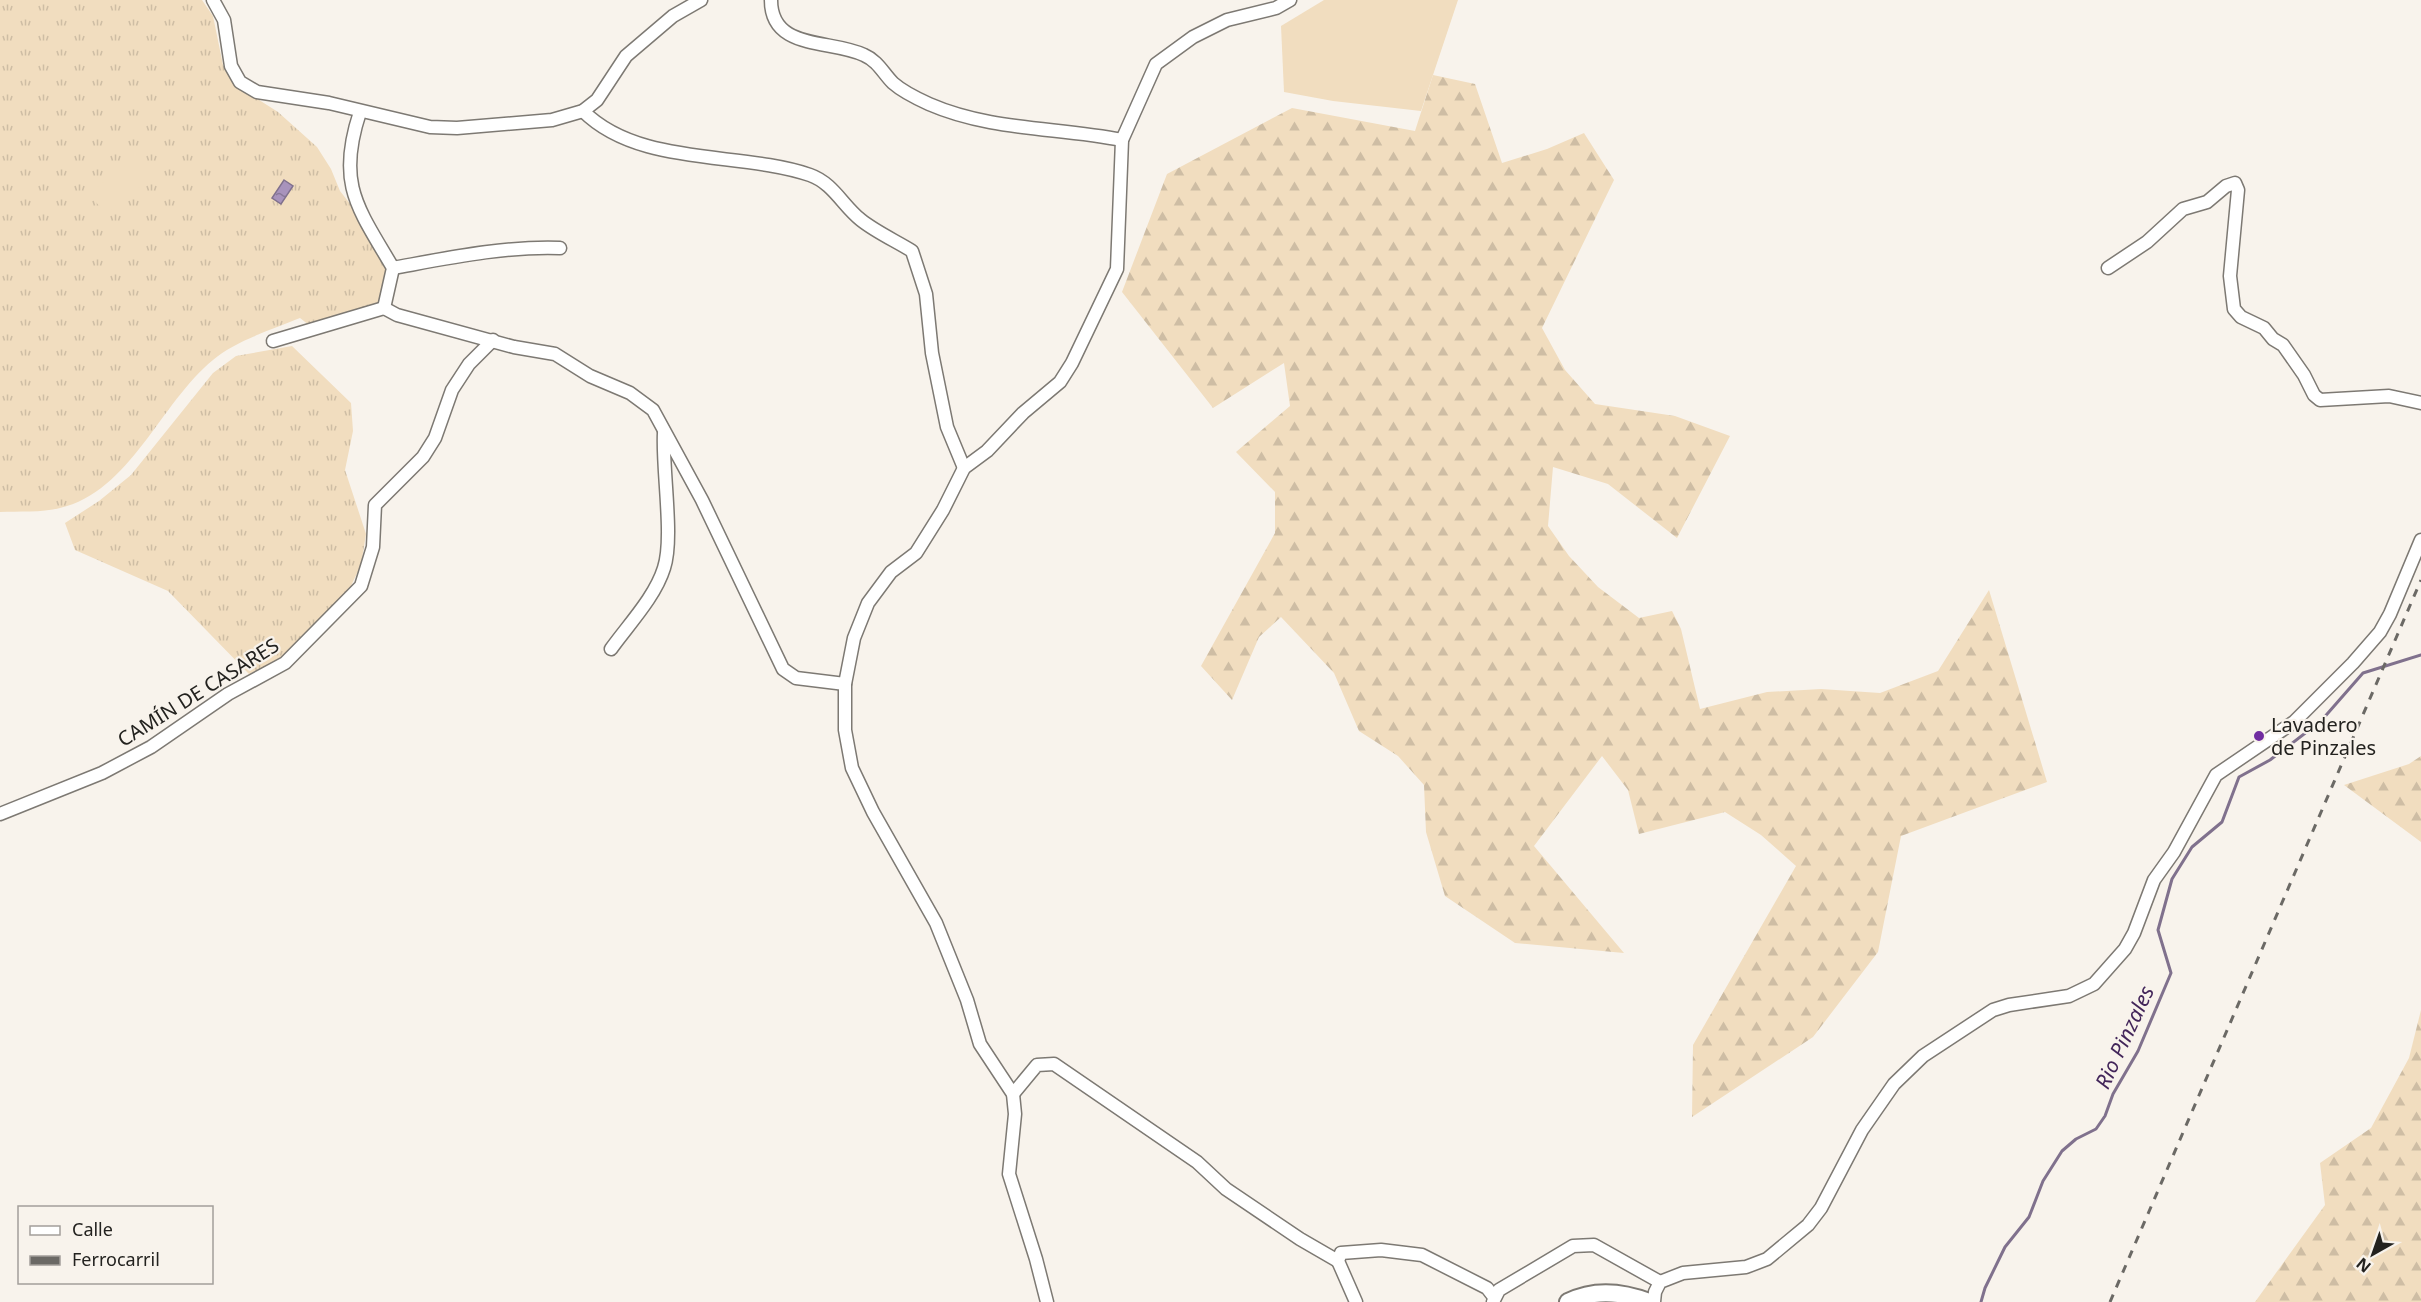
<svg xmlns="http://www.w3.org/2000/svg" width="2421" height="1302" font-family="'Noto Sans',sans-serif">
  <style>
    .grass { fill: url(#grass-tufts) }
    .forest { fill: url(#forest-firs) }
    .pitch { fill: #f1ddbf }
    .water { fill: url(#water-ripples); stroke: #80718d; stroke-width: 1.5 }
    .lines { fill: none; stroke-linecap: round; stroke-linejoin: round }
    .stream { stroke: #80718d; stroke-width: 3 }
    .minor-casing { stroke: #7d7973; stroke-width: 15 }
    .secondary-casing { stroke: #7d7973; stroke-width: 20 }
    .minor { stroke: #fff; stroke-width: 12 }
    .secondary { stroke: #fff; stroke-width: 16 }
    .rail { stroke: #6b6965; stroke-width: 3; stroke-dasharray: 8 8; stroke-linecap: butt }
    .poi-dot { fill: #712da1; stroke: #f8f3ec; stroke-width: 2 }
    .labels { text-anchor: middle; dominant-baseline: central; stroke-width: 4.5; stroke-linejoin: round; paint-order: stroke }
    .street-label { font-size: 20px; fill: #23221f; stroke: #f8f3ec }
    .poi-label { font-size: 20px; fill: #23221f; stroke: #f8f3ec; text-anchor: start }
    .water-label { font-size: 21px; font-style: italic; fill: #43265a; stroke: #f8f3ec }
  </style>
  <defs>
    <pattern id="grass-tufts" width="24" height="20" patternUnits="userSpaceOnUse" patternTransform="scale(1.5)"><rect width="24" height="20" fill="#f1ddbf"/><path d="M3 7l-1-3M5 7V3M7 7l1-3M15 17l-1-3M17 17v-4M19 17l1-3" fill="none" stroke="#cebda4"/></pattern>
    <pattern id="forest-firs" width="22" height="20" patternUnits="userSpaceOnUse" patternTransform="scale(1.5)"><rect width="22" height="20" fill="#f1ddbf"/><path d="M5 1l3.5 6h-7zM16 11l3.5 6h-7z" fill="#cebda4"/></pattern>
    <pattern id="water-ripples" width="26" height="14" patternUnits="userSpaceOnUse" patternTransform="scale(1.5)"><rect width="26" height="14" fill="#a893bc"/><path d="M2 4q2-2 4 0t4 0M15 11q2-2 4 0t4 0" fill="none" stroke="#887898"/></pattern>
  </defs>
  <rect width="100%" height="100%" fill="#f8f3ec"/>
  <g class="grass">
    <path d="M0 0H202L213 16 223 65 237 86 278 112 317 147 331 169 340 191 351 205 389 271 380 303 309 325 300 318C273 329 235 341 213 360 161 402 130 492 60 508 41 513 19 511 0 512Z"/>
    <path d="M292 346 351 403 353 431 345 470 366 534 361 565 349 590 283 658 249 674 168 591 75 550 65 523 99 501 131 475 213 373 236 356Z"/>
  </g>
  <g class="forest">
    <path d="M1433 75 1475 84 1502 163 1547 149 1584 133 1614 180 1542 328 1565 370 1595 404 1675 416 1730 436 1677 538 1608 484 1553 467 1548 526 1569 556 1598 587 1639 618 1672 611 1681 629 1700 709 1767 692 1821 689 1880 693 1938 671 1989 590 2047 782 1901 836 1878 952 1813 1037 1692 1117 1693 1045 1796 866 1761 835 1725 812 1639 834 1628 790 1602 756 1534 846 1624 953 1515 943 1445 896 1426 832 1424 785 1398 756 1359 731 1334 673 1281 617 1259 637 1232 700 1201 666 1275 533V492L1236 452 1290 406 1284 363 1213 408 1122 292 1167 174 1292 108 1415 131Z"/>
    <path d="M2421 756V842L2344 785 2409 764Z"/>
    <path d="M2421 1010V1302H2255L2325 1205 2320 1163 2371 1128 2409 1058Z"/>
  </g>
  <g class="pitch">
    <path d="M1324 0H1458L1421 111 1333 101 1284 92 1281 26Z"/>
    <path d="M133 159 149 179 106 214 89 194Z"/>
  </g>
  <path class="water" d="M284 180 293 186 281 204 272 198Z"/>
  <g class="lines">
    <path class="stream" d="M1981 1302 1985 1288 2005 1247 2029 1217 2043 1181 2062 1151 2076 1139 2096 1129 2105 1116 2113 1094 2138 1051 2171 973 2158 930 2172 879 2192 847 2222 822 2239 777 2270 760 2321 721 2363 673 2421 655"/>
    <g class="minor-casing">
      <g id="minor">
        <path d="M213 0 224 20 231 66 240 82 257 92 329 103 430 127 457 128 552 120 583 111 597 100 626 56 673 16 701 0"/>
        <path d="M771 0C771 51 831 39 864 55 878 61 883 73 893 83 902 91 918 99 929 104 991 131 1057 127 1122 140"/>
        <path d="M583 111C639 167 740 151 810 175 833 183 843 206 861 220 876 232 896 241 912 251L926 294 932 353 947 427 964 468"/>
        <path d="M360 112C336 184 358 208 393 268L384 308"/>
        <path d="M393 268C448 258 504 246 560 248"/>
        <path d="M2108 268 2147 242 2183 209 2207 202 2226 186 2235 183 2238 190 2230 276 2234 309 2241 317 2264 328 2273 339 2283 345 2304 375 2314 395 2320 400 2389 396 2421 403"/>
        <path d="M384 308 397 315 514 347 555 354 590 376 630 393 653 410 702 500 783 669 796 678 845 684"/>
        <path d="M273 341 384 308"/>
        <path d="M611 649C629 624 655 597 664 568 674 538 662 469 664 433"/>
        <path d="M0 814 102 773 151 747 228 694 285 663 361 586 373 547 375 505 423 457 435 438 452 390 469 364 493 340"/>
        <path d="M1013 1094 1037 1065 1054 1064 1197 1162 1226 1189 1300 1239 1338 1261"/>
        <path d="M1047 1302 1036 1259 1009 1174 1015 1114 1013 1094 980 1044 967 1000 936 923 873 812 852 768 845 730V684L854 638 868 603 891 572 916 553 943 510 964 468 987 451 1023 413 1060 382 1072 363 1117 269 1122 140 1156 64 1193 37 1227 20 1276 8 1290 0"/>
        <path d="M1356 1302 1338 1261 1341 1253 1381 1250 1422 1255 1487 1288 1494 1297"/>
        <path d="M1493 1302 1499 1290 1573 1246 1594 1245 1660 1282"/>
        <path d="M1654 1302 1655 1292 1660 1282 1683 1273 1746 1267 1767 1259 1808 1225 1821 1208 1862 1130 1894 1084 1923 1056 1993 1010 2009 1005 2069 996 2094 984 2125 949 2134 933 2154 880 2174 852 2216 775 2294 722 2353 663 2380 632 2390 614 2421 540"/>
      </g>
    </g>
    <g class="secondary-casing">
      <path id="secondary" d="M1568 1302C1594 1289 1623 1292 1649 1302"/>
    </g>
    <use href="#minor" class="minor"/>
    <use href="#secondary" class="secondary"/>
    <path class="rail" d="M2110 1302 2421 580"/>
  </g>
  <circle class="poi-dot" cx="2259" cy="736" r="6"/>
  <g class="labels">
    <g class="street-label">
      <text transform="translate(198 692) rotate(-32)">CAMÍN DE CASARES</text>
    </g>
    <g class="poi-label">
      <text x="2271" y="724">Lavadero<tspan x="2271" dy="23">de Pinzales</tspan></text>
    </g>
    <g class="water-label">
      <text transform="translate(2124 1037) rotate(-65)">Rio Pinzales</text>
    </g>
  </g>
  <rect x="18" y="1206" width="195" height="78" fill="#f8f3ec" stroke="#a39f9a" stroke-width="1.5"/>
  <rect x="30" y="1226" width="30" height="9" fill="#ffffff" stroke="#a39f9a" stroke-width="1.5"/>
  <text x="72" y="1236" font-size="18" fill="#23221f">Calle</text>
  <rect x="30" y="1256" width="30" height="9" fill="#6b6965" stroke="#a39f9a" stroke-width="1.5"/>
  <text x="72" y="1266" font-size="18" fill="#23221f">Ferrocarril</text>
  <g transform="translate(2373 1254) rotate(220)" stroke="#f8f3ec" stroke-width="4.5" paint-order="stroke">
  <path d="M0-4.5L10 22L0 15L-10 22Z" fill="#23221f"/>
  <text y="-9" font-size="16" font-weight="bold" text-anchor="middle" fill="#23221f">N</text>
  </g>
</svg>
